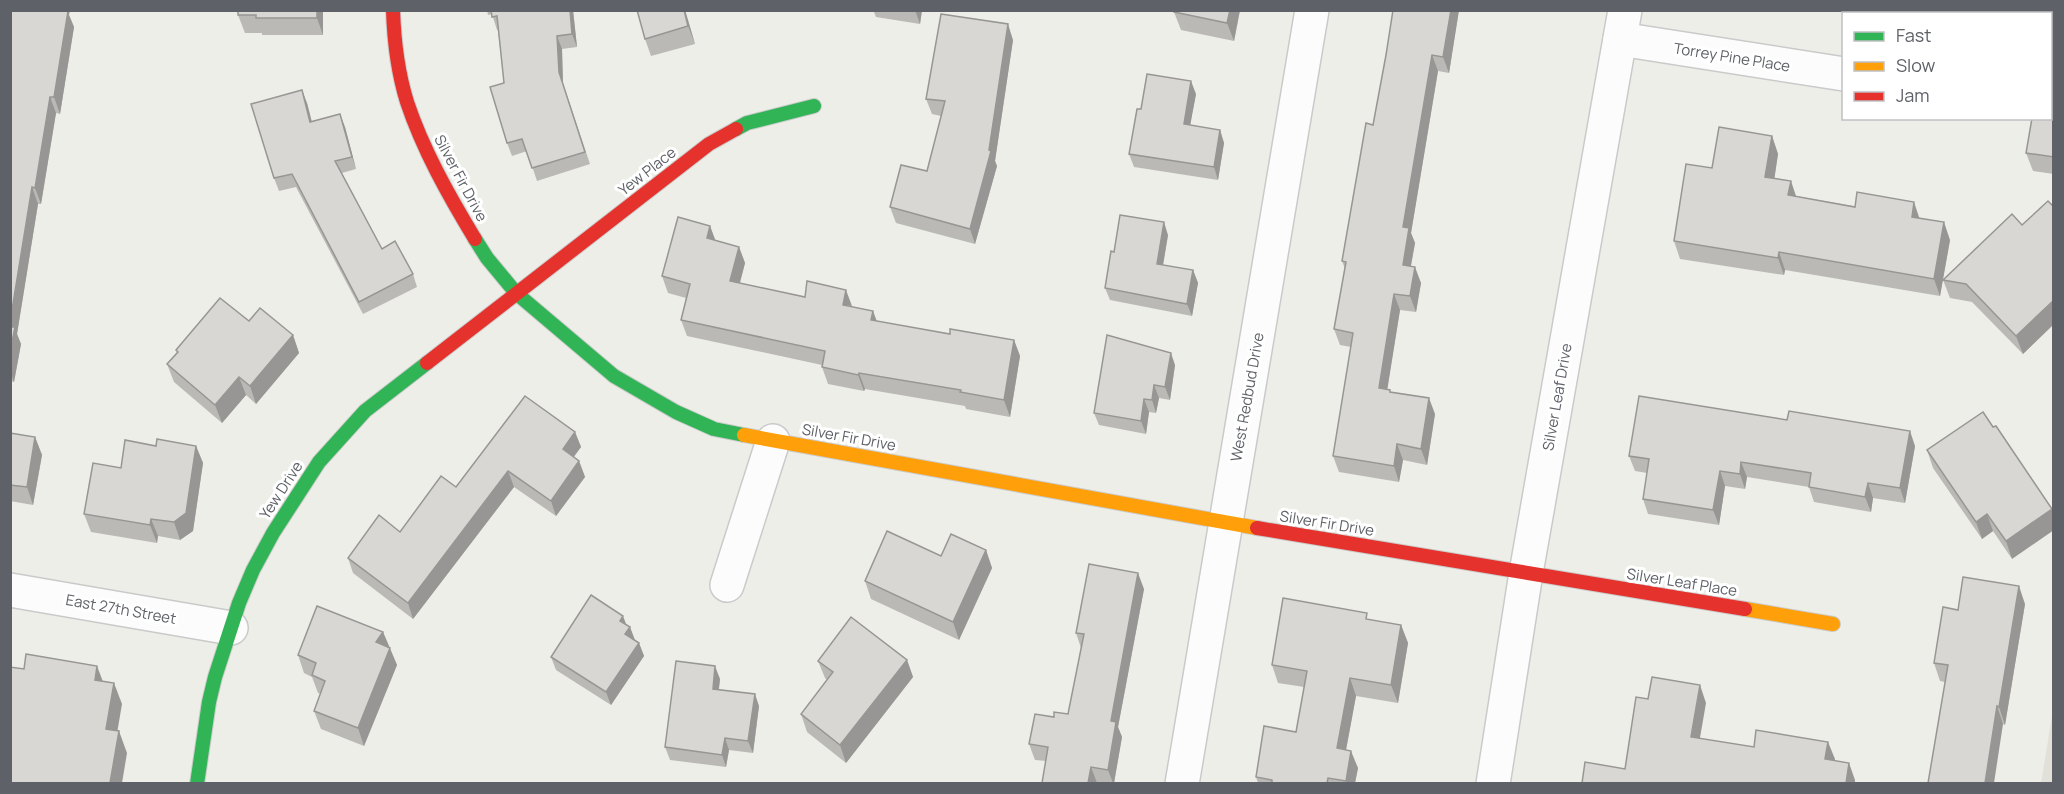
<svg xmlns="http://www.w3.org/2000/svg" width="2064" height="794" font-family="Manrope,sans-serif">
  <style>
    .education { fill: #e1e0d9 }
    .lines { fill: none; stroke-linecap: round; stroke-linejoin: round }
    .street-casing { stroke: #cacaca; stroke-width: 36 }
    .fast-casing { stroke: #cbcbcb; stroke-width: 16 }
    .slow-casing { stroke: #cbcbcb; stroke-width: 16 }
    .jam-casing { stroke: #cbcbcb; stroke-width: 16 }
    .street { stroke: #fcfcfc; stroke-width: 33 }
    .fast { stroke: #30b455; stroke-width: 14 }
    .slow { stroke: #ff9f0a; stroke-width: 14 }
    .jam { stroke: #e5322d; stroke-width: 14 }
    .wall { fill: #bab9b6 }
    .shaded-wall { fill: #979694 }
    .building { fill: #d8d7d4; stroke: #979694; stroke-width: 1.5 }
    .labels { text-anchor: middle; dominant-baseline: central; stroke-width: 6; stroke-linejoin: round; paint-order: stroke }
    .street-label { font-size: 15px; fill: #5e6167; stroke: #fff }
  </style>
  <rect width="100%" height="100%" fill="#eeeee9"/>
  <path class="education" d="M2053 710V783H2041Z"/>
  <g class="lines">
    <g class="street-casing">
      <g id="street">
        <path d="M1620 39 1844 74"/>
        <path d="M727 585 773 441"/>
        <path d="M10 590 231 628"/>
        <path d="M1182 784 1312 10"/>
        <path d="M1493 784 1526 573 1625 10"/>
      </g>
    </g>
    <g class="fast-casing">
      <g id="fast">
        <path d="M736 129 747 123 814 106"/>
        <path d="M475 239 487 258 516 293 614 376 676 412 714 429 744 435"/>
        <path d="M197 784 209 702 215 677 239 603 253 570 273 533 319 462 365 411 427 363"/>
      </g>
    </g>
    <g class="slow-casing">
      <g id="slow">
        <path d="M744 435 1257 528"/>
        <path d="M1745 609 1833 624"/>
      </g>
    </g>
    <g class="jam-casing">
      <g id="jam">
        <path d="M393 10C394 40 398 73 407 102 423 150 449 196 475 239"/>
        <path d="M427 363 709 144 736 129"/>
        <path d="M1257 528 1745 609"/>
      </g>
    </g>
    <use href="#street" class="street"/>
    <use href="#fast" class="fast"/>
    <use href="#slow" class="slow"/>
    <use href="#jam" class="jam"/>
  </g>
  <g class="wall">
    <path d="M10 10 69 15 74 27 60 114 56 113 41 204H38L17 334 21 344 14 382 10 381Z"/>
    <path d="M323 10V35H262V33H245L238 15Z"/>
    <path d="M487 10H573L577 47 562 49 563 85 590 164 537 181 527 151 512 156 507 143 504 83 498 30H497L492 14 488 15Z"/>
    <path d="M685 10 695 44 651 56 645 39Z"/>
    <path d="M866 10H922L920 24 876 17 874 12Z"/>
    <path d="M1175 10H1240L1234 41 1181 30 1174 12Z"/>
    <path d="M1459 10 1449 73 1438 71 1411 233 1415 243 1411 266 1421 283 1416 312 1400 310 1387 389 1391 392 1435 414 1427 465 1403 460 1399 482 1339 472 1333 456 1351 347 1340 345 1334 329 1345 269 1342 261 1373 125 1386 55Z"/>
    <path d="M1013 40 995 161 997 166 975 244 896 223 890 207 927 171 941 116 932 114 926 99Z"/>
    <path d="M2054 45V174L2033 171 2026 153Z"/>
    <path d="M1196 94 1190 125 1220 130 1224 143 1218 180 1134 167 1129 154 1141 109Z"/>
    <path d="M307 103 312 122 345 127 356 169 342 173 382 249 413 274 417 287 363 314 296 187 279 191 274 178Z"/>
    <path d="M1772 136 1778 154 1774 179 1796 196 1920 218 1950 240 1940 296 1785 270 1784 275 1680 259 1674 241 1712 168Z"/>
    <path d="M2054 207V324L2023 354 1972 302 1950 298 1943 280 2022 225Z"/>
    <path d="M710 226 715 240 739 247 745 263 740 283 873 311 876 321 950 334 1014 340 1020 356 1010 417 966 409 965 406 865 389 864 391 828 384 822 367V365L687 336 681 320 686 298 668 293 662 276Z"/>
    <path d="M1168 235 1163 265 1193 270 1198 283 1192 316 1110 300 1105 288 1114 252Z"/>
    <path d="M249 321 293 335 299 353 256 404 246 395 222 423 174 382 167 364 177 352 176 350Z"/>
    <path d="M1175 365 1170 400 1159 398 1156 413 1149 412 1146 434 1099 425 1094 413Z"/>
    <path d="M1983 412 2012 559 1993 531 1982 539 1933 468 1927 450Z"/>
    <path d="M575 432 581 447 574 457 579 461 585 477 556 516 514 487 413 619 353 573 348 558 400 532 456 487Z"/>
    <path d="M10 433 35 437 42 455 33 505 10 501Z"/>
    <path d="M156 446H196L203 463 193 531 180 540 158 536 157 543 91 532 84 514 121 468Z"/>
    <path d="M1915 446 1905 503 1873 498 1871 512 1814 502 1809 487 1747 477 1745 489 1725 486 1719 525 1648 514 1643 499 1647 473 1635 471 1629 456Z"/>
    <path d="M986 550 992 568 959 640 871 599 865 581 941 556Z"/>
    <path d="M1144 589 1118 727 1122 737 1114 783H1042L1046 761 1035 760 1029 744 1054 717 1068 714 1081 648 1076 633Z"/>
    <path d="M2025 604 2005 725 2003 724 1945 682 1940 681 1934 663 1958 610Z"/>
    <path d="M1369 620 1401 625 1408 643 1398 703 1356 696 1346 750 1358 768 1355 783H1258L1256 777 1296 732 1304 687 1278 683 1272 665Z"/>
    <path d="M630 627 634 640 639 643 644 656 611 705 556 670 551 657Z"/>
    <path d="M383 632 397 665 364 746 321 729 314 711 321 694 318 693 312 677 304 673 298 655Z"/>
    <path d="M907 660 913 677 846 763 807 732 801 714 827 680 825 678 818 661Z"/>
    <path d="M720 679 719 690 759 706 753 753 729 750 726 767 670 760 665 747Z"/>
  </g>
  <g class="shaded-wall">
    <path d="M62 10H70L69 15 74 27 60 114 54 97Z"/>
    <path d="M317 10H323V35L317 18Z"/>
    <path d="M570 10H573L577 47 572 34Z"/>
    <path d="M684 10H685L695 44 688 26Z"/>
    <path d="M915 10H922L920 24Z"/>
    <path d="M1230 10H1240L1234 41 1227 23Z"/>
    <path d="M1451 10H1459L1449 73 1443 57Z"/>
    <path d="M1008 24 1013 40 995 161 997 166 975 244 970 229 989 150Z"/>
    <path d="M557 36 562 49 563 85 590 164 559 72Z"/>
    <path d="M1432 55 1438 71 1411 233 1415 243 1408 281 1403 265V227Z"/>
    <path d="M1191 81 1196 94 1188 137 1184 124Z"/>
    <path d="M302 90 307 103 315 135 310 122Z"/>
    <path d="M50 97 56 113 41 204 35 188Z"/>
    <path d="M340 114 345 127 356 169 352 157Z"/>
    <path d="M1220 130 1224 143 1218 180 1214 167Z"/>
    <path d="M1772 136 1778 154 1772 195 1765 177Z"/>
    <path d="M1791 181 1797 199 1788 195Z"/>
    <path d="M32 187 38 204 17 334 21 344 14 382 10 371V322Z"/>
    <path d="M1914 202 1920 220 1912 217Z"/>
    <path d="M1164 222 1168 235 1161 277 1157 264Z"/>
    <path d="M1944 222 1950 240 1940 296 1934 279Z"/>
    <path d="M710 226 716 242 707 238Z"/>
    <path d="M739 247 745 263 736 297 730 281Z"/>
    <path d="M1779 252 1785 270 1784 275 1778 258Z"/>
    <path d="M1415 267 1421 283 1416 312 1410 296Z"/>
    <path d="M1193 270 1198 283 1192 316 1187 304Z"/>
    <path d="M846 290 852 306 843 305Z"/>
    <path d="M1394 294 1400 310 1385 404 1379 388Z"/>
    <path d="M2054 300V324L2023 354 2016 336Z"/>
    <path d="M873 311 879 327 871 320Z"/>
    <path d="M293 335 299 353 256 404 250 386Z"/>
    <path d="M1014 340 1020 356 1010 417 1004 400Z"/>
    <path d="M1171 353 1175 365 1170 400 1165 387Z"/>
    <path d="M859 373 865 389 864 391 858 375Z"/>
    <path d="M239 377 246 395 222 423 215 405Z"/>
    <path d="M1154 385 1159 398 1156 413 1152 400Z"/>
    <path d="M1429 398 1435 414 1427 465 1421 449Z"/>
    <path d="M1144 399 1149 412 1146 434 1141 421Z"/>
    <path d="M1910 431 1915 446 1905 503 1900 488Z"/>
    <path d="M575 432 581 447 568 464 563 449Z"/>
    <path d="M35 437 42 455 33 505 27 487Z"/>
    <path d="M1397 444 1403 460 1399 482 1394 466Z"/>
    <path d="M196 446 203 463 193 531 180 540 174 522Z"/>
    <path d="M579 461 585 477 556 516 551 501Z"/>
    <path d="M1741 462 1747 477 1745 489 1740 474Z"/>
    <path d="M508 471 514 487 413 619 408 603Z"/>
    <path d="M1720 471 1725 486 1719 525 1713 510Z"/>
    <path d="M1868 483 1873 498 1871 512 1865 497Z"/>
    <path d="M2052 509 2054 513V530L2012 559 2006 541Z"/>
    <path d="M1987 514 1993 531 1982 539 1976 522Z"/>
    <path d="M151 519 158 536 157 543 150 525Z"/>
    <path d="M986 550 992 568 959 640 953 622Z"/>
    <path d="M1138 573 1144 589 1118 727 1122 737 1114 783H1113L1108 770 1111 721Z"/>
    <path d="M2019 586 2025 604 2005 725 1999 707Z"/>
    <path d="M623 616 628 629 620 621Z"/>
    <path d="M1401 625 1408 643 1398 703 1391 685Z"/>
    <path d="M630 627 635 640 629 647 625 634Z"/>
    <path d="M383 632 397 665 364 746 358 728 376 642Z"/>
    <path d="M639 643 644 656 611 705 606 692Z"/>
    <path d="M907 660 913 677 846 763 840 745Z"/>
    <path d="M97 666 105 687 95 680Z"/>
    <path d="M715 666 720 679 717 702 713 689Z"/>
    <path d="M1350 678 1356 696 1343 766 1337 748Z"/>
    <path d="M114 683 122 704 114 751 106 729Z"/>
    <path d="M1700 685 1706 703 1697 755 1691 737Z"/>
    <path d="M755 694 759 706 753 753 748 741Z"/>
    <path d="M1997 706 2003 724 1994 783H1985Z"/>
    <path d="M119 731 127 753 122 783H110Z"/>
    <path d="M725 738 729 750 726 767 722 755Z"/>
    <path d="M1828 742 1835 759 1832 777 1825 759Z"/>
    <path d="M1351 751 1358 768 1355 783H1347L1346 781Z"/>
    <path d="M1849 763 1855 780V783H1846Z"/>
    <path d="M1091 767 1097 783H1088Z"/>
  </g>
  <g class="building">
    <path d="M10 10 68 11 54 97H50L35 188 32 187 10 322Z"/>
    <path d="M238 10H317V18H256V15H238Z"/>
    <path d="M491 10H570L572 34 557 36 559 72 585 152 532 168 522 139 507 143 490 87 504 83 497 16 492 17Z"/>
    <path d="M637 10H684L688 26 645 39Z"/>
    <path d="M1175 10H1230L1227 23 1174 12Z"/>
    <path d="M1393 10H1451L1443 57 1432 55 1403 227 1409 228 1403 265 1415 267 1410 296 1394 294 1379 388 1390 390V392L1429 398 1421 449 1397 444 1394 466 1333 456 1353 333 1334 329 1346 262 1342 261 1366 123 1373 125 1386 55Z"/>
    <path d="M941 14 1008 24 989 150 991 151 970 229 890 207 901 165 927 171 945 101 926 99Z"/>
    <path d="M2050 44 2054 45V157L2026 153 2032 118H2050Z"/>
    <path d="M1147 74 1191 81 1184 124 1220 130 1214 167 1129 154 1137 109H1141Z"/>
    <path d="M302 90 310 122 340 114 352 157 335 161 382 249 395 241 413 274 359 302 292 174 274 178 251 104Z"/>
    <path d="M1719 127 1772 136 1765 177 1791 181 1788 195 1855 207 1857 192 1914 202 1912 217 1944 222 1934 279 1779 252 1778 258 1674 241 1686 164 1712 168Z"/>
    <path d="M2048 201 2054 207V300L2016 336 1966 284 1943 280 2012 214 2022 225Z"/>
    <path d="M1120 215 1164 222 1157 264 1193 270 1187 304 1105 288 1111 251 1114 252Z"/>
    <path d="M678 217 710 226 707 238 739 247 730 281 805 297 807 281 846 290 843 305 873 311 871 320 950 334V329L1014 340 1004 400 960 392 961 390 859 373 858 375 822 367 825 351 681 320 690 284 662 276Z"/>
    <path d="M220 298 249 321 260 308 293 335 250 386 239 377 215 405 167 364 178 352 176 350Z"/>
    <path d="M10 327H15L10 352Z"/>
    <path d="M1107 335 1171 353 1165 387 1154 385 1152 400 1144 399 1141 421 1094 413Z"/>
    <path d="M525 396 575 432 563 449 579 461 551 501 508 471 408 603 348 558 379 515 400 532 441 476 456 487Z"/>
    <path d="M1639 396 1787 420 1789 411 1910 431 1900 488 1868 483 1865 497 1809 487 1811 473 1741 462 1740 474 1720 471 1713 510 1643 499 1649 459 1629 456Z"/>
    <path d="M1983 412 1993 427 1996 426 2052 509 2006 541 1987 514 1976 522 1927 450Z"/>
    <path d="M10 433 35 437 27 487 10 485Z"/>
    <path d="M157 439 196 446 186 513 174 522 151 519 150 525 84 514 93 463 121 468 125 440 156 446Z"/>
    <path d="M887 531 941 556 951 534 986 550 953 622 865 581Z"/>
    <path d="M1089 564 1138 573 1111 721 1116 722 1108 770 1091 767 1088 783H1042L1048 747 1029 744 1035 714 1054 717V712L1068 714 1084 634 1076 633Z"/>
    <path d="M1963 577 2019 586 1999 707 1997 706 1985 783H1928L1948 665 1934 663 1943 607 1958 610Z"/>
    <path d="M591 595 623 616 620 621 630 627 625 634 639 643 606 692 551 657Z"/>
    <path d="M1283 598 1367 613 1366 619 1401 625 1391 685 1350 678 1337 748 1351 751 1346 781 1328 778 1327 783H1272V780L1256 777 1264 726 1296 732 1307 671 1272 665Z"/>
    <path d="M317 606 383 632 376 642 390 648 358 728 314 711 325 681 312 675 316 663 298 655Z"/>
    <path d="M851 617 907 660 840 745 801 714 833 672 818 661Z"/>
    <path d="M26 654 97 666 95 680 114 683 106 729 119 731 110 783H10V667L24 669Z"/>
    <path d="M676 661 715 666 713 689 755 694 748 741 725 738 722 755 665 747Z"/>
    <path d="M1652 677 1700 685 1691 737 1754 747 1756 730 1828 742 1825 759 1849 763 1846 783H1582L1585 762 1625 769 1636 697 1648 699Z"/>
  </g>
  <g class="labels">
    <g class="street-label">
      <text transform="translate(1732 57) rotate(9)">Torrey Pine Place</text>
      <text transform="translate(647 171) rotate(-38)">Yew Place</text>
      <text transform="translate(461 178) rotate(62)">Silver Fir Drive</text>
      <text transform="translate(1247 397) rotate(-80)">West Redbud Drive</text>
      <text transform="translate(1557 397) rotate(-80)">Silver Leaf Drive</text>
      <text transform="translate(849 437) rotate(10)">Silver Fir Drive</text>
      <text transform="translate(281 490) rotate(-57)">Yew Drive</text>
      <text transform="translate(1327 523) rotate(9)">Silver Fir Drive</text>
      <text transform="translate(1682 582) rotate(9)">Silver Leaf Place</text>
      <text transform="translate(121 609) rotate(10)">East 27th Street</text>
    </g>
  </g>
  <rect width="2064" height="794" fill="none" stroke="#5e6167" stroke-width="24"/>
  <rect x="1842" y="12" width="210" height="108" fill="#ffffff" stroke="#bfc0c2" stroke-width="1.5"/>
  <rect x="1854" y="32" width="30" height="9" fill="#30b455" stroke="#bfc0c2" stroke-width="1.5"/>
  <text x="1896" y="42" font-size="18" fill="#5e6167">Fast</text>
  <rect x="1854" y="62" width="30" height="9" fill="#ff9f0a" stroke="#bfc0c2" stroke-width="1.5"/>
  <text x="1896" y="72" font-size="18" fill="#5e6167">Slow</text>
  <rect x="1854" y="92" width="30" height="9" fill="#e5322d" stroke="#bfc0c2" stroke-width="1.5"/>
  <text x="1896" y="102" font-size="18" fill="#5e6167">Jam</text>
</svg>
